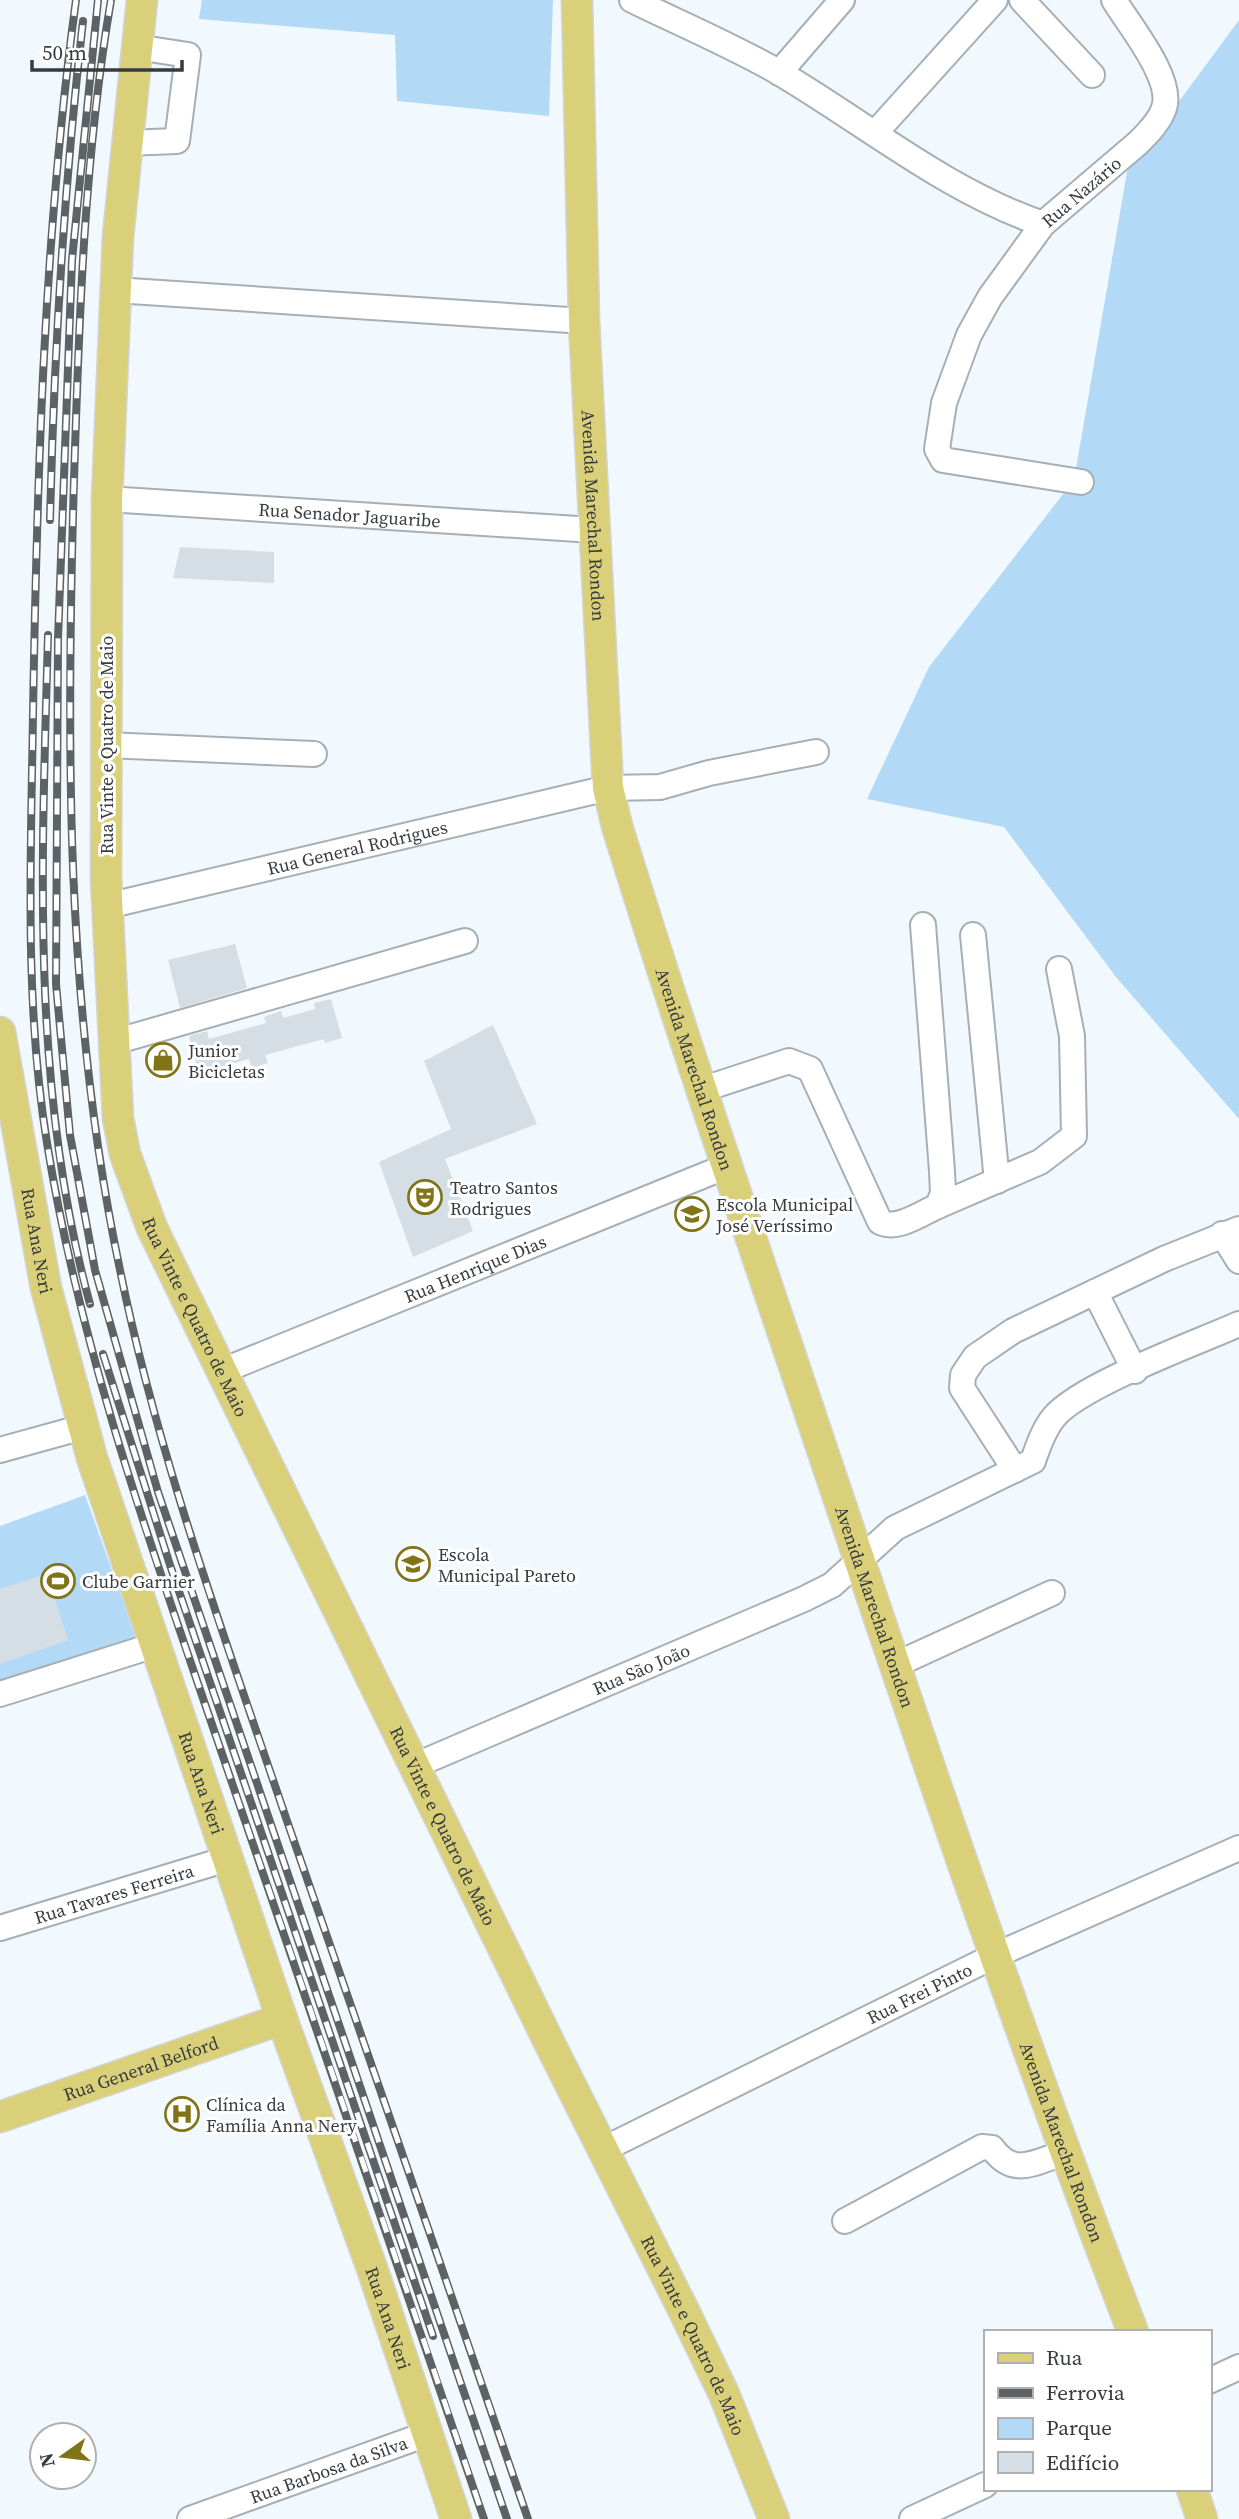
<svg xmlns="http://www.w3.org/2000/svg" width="1239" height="2519" font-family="'Source Serif 4',serif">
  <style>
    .green { fill: #b2daf7 }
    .building { fill: #d5dee5 }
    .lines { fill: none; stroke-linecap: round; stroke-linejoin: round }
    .minor-casing { stroke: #a6afb5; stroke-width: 28 }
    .major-casing { stroke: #d3d4d4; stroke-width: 33 }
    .minor { stroke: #fff; stroke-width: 24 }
    .major { stroke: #dbd07a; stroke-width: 30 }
    .rail-casing { stroke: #5d6265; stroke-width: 8 }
    .rail { stroke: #fff; stroke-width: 5; stroke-dasharray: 16; stroke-linecap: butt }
    .labels { text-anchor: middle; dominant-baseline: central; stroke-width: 6; stroke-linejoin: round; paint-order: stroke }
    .street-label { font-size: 18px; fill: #373b3d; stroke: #fff }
    .poi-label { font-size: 18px; fill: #373b3d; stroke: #fff; text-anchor: start }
  </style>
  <rect width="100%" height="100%" fill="#f2f9fe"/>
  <g class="green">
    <path d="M202 0H553L549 116 397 101 395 35 199 19Z"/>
    <path d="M1239 20V1119L1116 977 1004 827 867 799 929 667 1074 480 1127 172Z"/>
    <path d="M85 1495 136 1637 0 1683V1526Z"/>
  </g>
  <g class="building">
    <path d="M180 547 274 552V583L173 578Z"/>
    <path d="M235 944 247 988 180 1008 168 960Z"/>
    <path d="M331 999 342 1038 325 1043 324 1039 265 1055 268 1063 252 1068 249 1059 217 1068 219 1076 201 1081 189 1036 207 1031 209 1039 266 1023 264 1017 281 1011 283 1018 315 1009 314 1003Z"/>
    <path d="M493 1025 537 1124 445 1159 473 1231 413 1257 379 1162 451 1129 424 1061Z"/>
    <path d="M47 1574 68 1640 0 1664V1589Z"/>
  </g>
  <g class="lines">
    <g class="minor-casing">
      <g id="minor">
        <path d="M632 0C681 24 733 46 780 73 866 124 948 192 1043 224"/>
        <path d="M1022 0 1092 75"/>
        <path d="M779 73 842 0"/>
        <path d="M876 132 995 0"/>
        <path d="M126 143 177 141 188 55 136 47"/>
        <path d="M115 290 584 321"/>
        <path id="s1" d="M1081 482 943 460 937 449 944 403 969 335 990 297 1043 224 1138 143C1148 133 1160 121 1164 108 1174 79 1129 25 1114 0"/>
        <path id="s2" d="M107 499 593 530"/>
        <path d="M106 745 314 754"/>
        <path id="s3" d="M107 906 608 788 660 787 709 773 816 752"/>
        <path d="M973 935 997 1181"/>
        <path d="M114 1042 465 941"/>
        <path d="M701 1090 789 1061 810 1069 880 1222C897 1231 922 1213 938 1206L943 1193 942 1171 923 925"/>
        <path d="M938 1206 1040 1162 1074 1136 1072 1036 1059 969"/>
        <path d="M1222 1234 1239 1261"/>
        <path d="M1095 1292 1135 1371"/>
        <path id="s4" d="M222 1371 727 1166"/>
        <path d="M0 1450 83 1427"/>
        <path d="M1015 1470 962 1388 963 1375 975 1357 1013 1331 1164 1259 1239 1229"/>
        <path d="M895 1665 1052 1593"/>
        <path d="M0 1694 155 1645"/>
        <path id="s5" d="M414 1766 804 1599 832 1585 895 1528 1033 1461C1038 1446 1044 1429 1054 1417 1081 1385 1196 1343 1239 1324"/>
        <path id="s6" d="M0 1928 227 1859"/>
        <path id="s7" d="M602 2150 996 1955 1239 1848"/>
        <path d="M845 2221 982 2147 992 2148C1014 2178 1034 2162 1064 2153"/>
        <path d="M1209 2381 1239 2367"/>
        <path id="s8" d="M190 2519 427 2434"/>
        <path d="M912 2519 985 2485"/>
      </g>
    </g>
    <g class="major-casing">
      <g id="major">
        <path id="s9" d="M142 0 118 237 107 499 106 878 118 1118 125 1154 152 1228 549 2042 684 2311 724 2394 774 2519"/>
        <path id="s10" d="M577 0 584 321 608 788 617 826C683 1040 756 1252 827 1464 925 1755 1023 2046 1133 2332"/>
        <path id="s11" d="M0 1032 46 1288 92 1458 282 2019 374 2274 456 2519"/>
        <path id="s12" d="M0 2117 282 2019"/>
        <path d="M1192 2489 1202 2519"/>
      </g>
    </g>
    <use href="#minor" class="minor"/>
    <use href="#major" class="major"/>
    <g class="rail-casing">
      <g id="rail">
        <path d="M76 0C44 236 37 476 33 714 31 856 24 1002 47 1143 82 1362 160 1571 231 1780 316 2026 401 2272 484 2519"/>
        <path d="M98 0 72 260 58 639 56 984 70 1135 95 1270 158 1492 507 2519"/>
        <path d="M111 0C84 158 79 320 74 480 66 745 65 1009 120 1270 158 1457 225 1638 286 1818 367 2052 448 2285 528 2519"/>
        <path d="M50 520C54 353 64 187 83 21"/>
        <path d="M48 635C42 858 30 1086 90 1304"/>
        <path d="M103 1354 170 1565 433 2336"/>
      </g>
    </g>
    <use href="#rail" class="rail"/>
  </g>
  <defs>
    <g id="shop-ring" transform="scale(1.75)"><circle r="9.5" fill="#fff" stroke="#807416" stroke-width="1.5"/><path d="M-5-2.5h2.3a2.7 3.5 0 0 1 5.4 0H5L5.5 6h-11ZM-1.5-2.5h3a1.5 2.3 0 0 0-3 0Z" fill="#807416"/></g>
    <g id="theatre-ring" transform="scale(1.75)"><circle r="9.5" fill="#fff" stroke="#807416" stroke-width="1.5"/><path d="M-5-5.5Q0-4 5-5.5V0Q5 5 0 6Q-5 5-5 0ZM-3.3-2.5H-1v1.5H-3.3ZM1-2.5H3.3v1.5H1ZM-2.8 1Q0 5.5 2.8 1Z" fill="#807416"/></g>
    <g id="school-ring" transform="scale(1.75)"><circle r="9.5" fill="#fff" stroke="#807416" stroke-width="1.5"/><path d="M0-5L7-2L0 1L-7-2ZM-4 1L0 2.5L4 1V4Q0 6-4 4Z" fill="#807416"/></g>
    <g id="stadium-ring" transform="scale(1.75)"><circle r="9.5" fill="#fff" stroke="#807416" stroke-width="1.5"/><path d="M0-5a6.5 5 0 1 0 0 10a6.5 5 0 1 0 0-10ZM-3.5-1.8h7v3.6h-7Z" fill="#807416"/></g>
    <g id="hospital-ring" transform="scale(1.75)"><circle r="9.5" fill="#fff" stroke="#807416" stroke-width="1.5"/><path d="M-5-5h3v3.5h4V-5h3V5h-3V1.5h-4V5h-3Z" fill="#807416"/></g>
  </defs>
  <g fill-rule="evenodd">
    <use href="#shop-ring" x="163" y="1060"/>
    <use href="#theatre-ring" x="425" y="1197"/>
    <use href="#school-ring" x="692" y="1214"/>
    <use href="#school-ring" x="413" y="1564"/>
    <use href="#stadium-ring" x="58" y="1581"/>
    <use href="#hospital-ring" x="182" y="2114"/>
  </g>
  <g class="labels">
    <g class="street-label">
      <text stroke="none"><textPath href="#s1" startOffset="455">Rua Nazário</textPath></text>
      <text stroke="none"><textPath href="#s2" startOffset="243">Rua Senador Jaguaribe</textPath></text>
      <text stroke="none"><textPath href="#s10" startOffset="516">Avenida Marechal Rondon</textPath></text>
      <text transform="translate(106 745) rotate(-90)">Rua Vinte e Quatro de Maio</text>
      <text stroke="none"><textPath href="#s3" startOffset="257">Rua General Rodrigues</textPath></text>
      <text stroke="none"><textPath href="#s10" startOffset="1083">Avenida Marechal Rondon</textPath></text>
      <text stroke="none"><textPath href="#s11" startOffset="212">Rua Ana Neri</textPath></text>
      <text stroke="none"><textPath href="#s4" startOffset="273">Rua Henrique Dias</textPath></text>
      <text stroke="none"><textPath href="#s9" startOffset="1334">Rua Vinte e Quatro de Maio</textPath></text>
      <text stroke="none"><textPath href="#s10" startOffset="1650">Avenida Marechal Rondon</textPath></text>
      <text stroke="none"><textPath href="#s5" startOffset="247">Rua São João</textPath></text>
      <text stroke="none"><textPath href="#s11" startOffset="779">Rua Ana Neri</textPath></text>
      <text stroke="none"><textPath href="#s9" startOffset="1900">Rua Vinte e Quatro de Maio</textPath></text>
      <text stroke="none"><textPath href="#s6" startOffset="119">Rua Tavares Ferreira</textPath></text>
      <text stroke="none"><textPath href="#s7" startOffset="354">Rua Frei Pinto</textPath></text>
      <text stroke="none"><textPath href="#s12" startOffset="149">Rua General Belford</textPath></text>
      <text stroke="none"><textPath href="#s10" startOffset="2217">Avenida Marechal Rondon</textPath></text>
      <text stroke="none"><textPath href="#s11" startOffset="1346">Rua Ana Neri</textPath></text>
      <text stroke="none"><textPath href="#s9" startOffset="2468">Rua Vinte e Quatro de Maio</textPath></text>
      <text stroke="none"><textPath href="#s8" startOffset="147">Rua Barbosa da Silva</textPath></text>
    </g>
    <g class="poi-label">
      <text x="188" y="1050">Junior<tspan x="188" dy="21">Bicicletas</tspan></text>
      <text x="450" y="1187">Teatro Santos<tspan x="450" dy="21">Rodrigues</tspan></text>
      <text x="716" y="1204">Escola Municipal<tspan x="716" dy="21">José Veríssimo</tspan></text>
      <text x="438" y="1554">Escola<tspan x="438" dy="21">Municipal Pareto</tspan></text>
      <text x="82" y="1581">Clube Garnier</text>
      <text x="206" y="2104">Clínica da<tspan x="206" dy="21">Família Anna Nery</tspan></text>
    </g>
  </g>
  <rect x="984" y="2330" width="228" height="161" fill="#ffffff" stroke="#afb1b1" stroke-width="2"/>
  <rect x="998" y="2353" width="35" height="10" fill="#dbd07a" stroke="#afb1b1" stroke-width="2"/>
  <text x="1046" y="2365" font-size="21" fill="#373b3d">Rua</text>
  <rect x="998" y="2388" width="35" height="10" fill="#5d6265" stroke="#afb1b1" stroke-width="2"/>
  <text x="1046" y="2400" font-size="21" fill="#373b3d">Ferrovia</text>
  <rect x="998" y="2418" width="35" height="21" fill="#b2daf7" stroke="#afb1b1" stroke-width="2"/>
  <text x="1046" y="2435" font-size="21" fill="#373b3d">Parque</text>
  <rect x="998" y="2452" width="35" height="21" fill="#d5dee5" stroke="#afb1b1" stroke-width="2"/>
  <text x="1046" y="2470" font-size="21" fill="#373b3d">Edifício</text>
  <g transform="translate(63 2456) rotate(256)"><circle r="33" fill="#ffffff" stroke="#afb1b1" stroke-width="2"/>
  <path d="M0-5L12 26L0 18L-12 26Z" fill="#807416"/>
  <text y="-10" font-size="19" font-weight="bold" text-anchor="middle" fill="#373b3d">N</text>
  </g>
  <path d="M32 60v10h150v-10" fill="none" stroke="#373b3d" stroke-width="3.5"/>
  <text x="42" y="60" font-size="21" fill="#373b3d" stroke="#ffffff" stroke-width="5" paint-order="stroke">50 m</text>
</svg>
